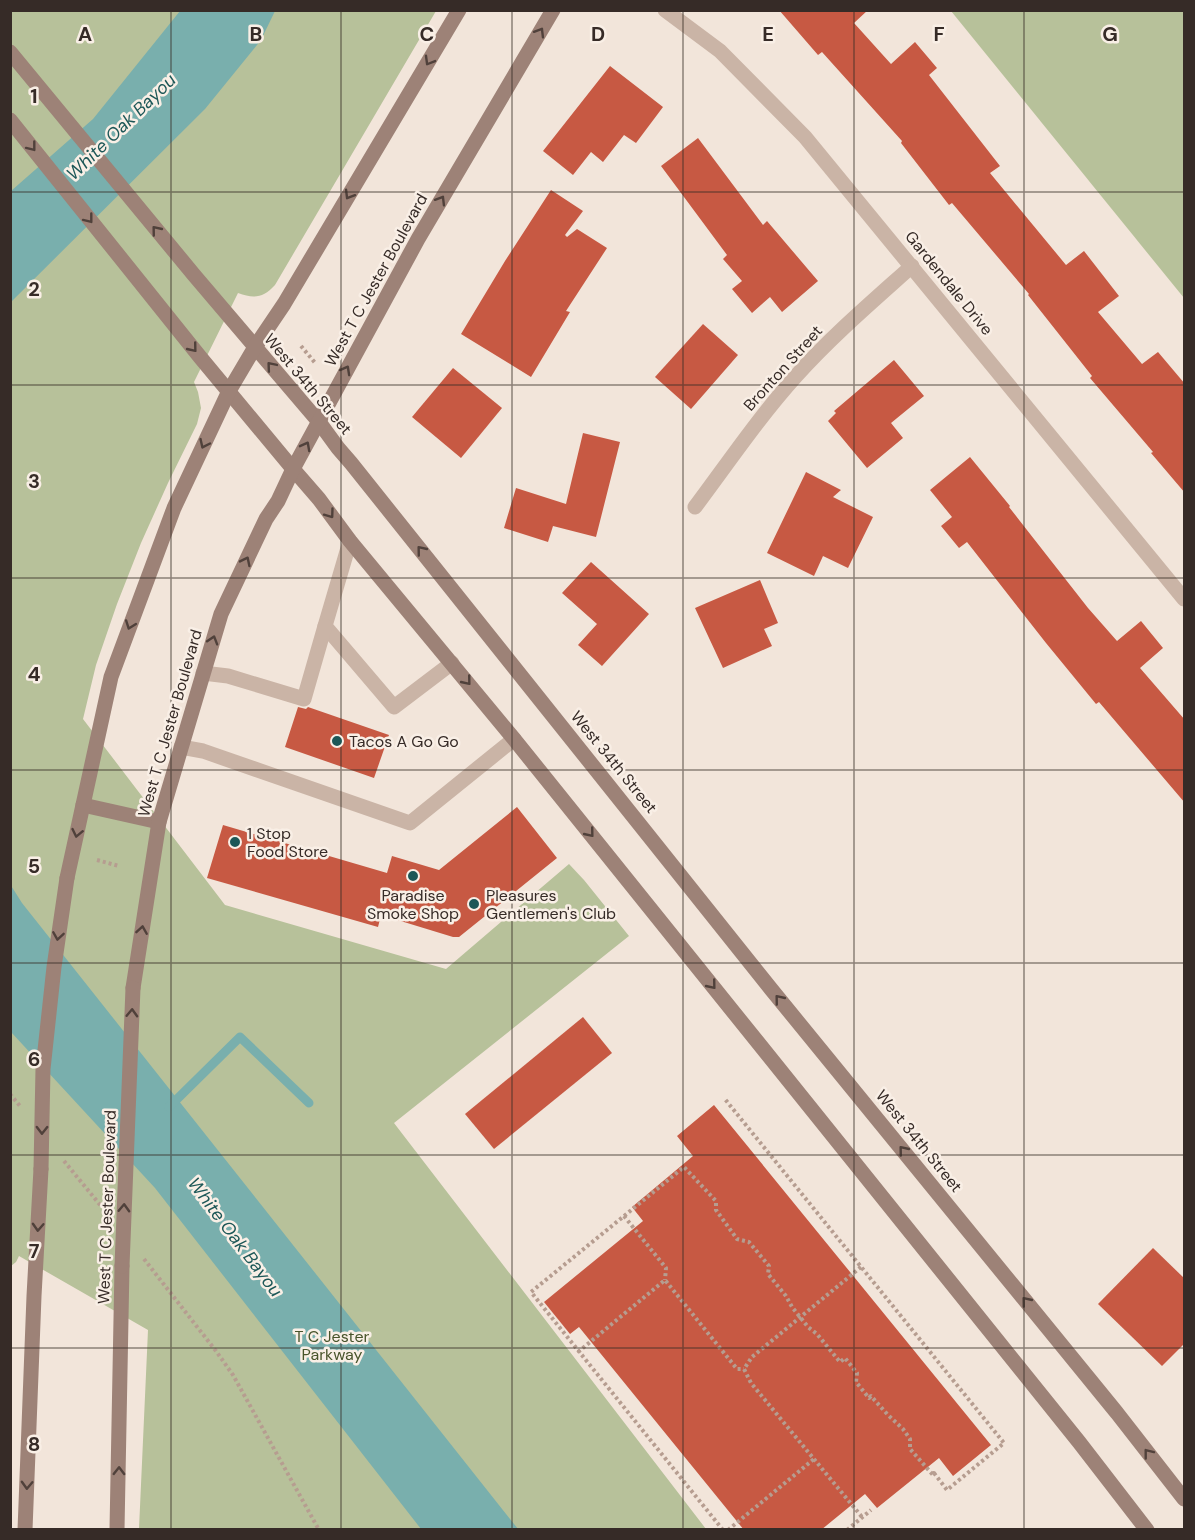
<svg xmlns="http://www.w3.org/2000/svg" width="1195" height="1540" font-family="'DM Sans',sans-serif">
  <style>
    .green { fill: #b7c19a }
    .water { fill: #79afad }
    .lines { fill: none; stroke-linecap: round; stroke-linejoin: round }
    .stream { stroke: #79afad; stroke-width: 9 }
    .building { fill: #c75943 }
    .path { stroke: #b69d90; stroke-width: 4; stroke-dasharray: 3 3; stroke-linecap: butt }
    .lane { stroke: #cab4a6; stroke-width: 15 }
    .street { stroke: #cab4a6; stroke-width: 15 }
    .secondary { stroke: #9d8277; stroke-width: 15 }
    .secondary-bridge { stroke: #9d8277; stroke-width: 15 }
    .oneway { stroke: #50413b }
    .grid { fill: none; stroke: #362b27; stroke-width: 1.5; stroke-opacity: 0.55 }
    .poi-dot { fill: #1c5757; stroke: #f9efe6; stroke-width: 2 }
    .labels { text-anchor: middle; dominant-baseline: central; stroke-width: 5; stroke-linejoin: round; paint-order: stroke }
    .street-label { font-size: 16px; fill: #362b27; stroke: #f9efe6 }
    .poi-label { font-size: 16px; fill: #362b27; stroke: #f9efe6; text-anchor: start }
    .park-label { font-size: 16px; fill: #48542b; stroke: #f9efe6 }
    .water-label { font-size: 18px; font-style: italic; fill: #1c5757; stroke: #f9efe6 }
    .grid-label { font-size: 20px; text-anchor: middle; font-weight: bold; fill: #362b27; stroke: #f9efe6; stroke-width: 5; stroke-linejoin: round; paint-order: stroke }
  </style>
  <rect width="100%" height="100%" fill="#f2e5da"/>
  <g class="green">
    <path d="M11 11H436L275 285C263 298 254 299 238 293L194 382 198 392 201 408 197 424 168 483 141 543 117 604 96 665 83 719 225 905 446 969 569 864 584 880 629 936 394 1123 706 1529H139L148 1330 19 1256 16 1262 11 1266Z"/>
    <path d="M951 11H1184V298Z"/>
  </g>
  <g class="water">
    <path d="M180 11H275L261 40 205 109 11 302V191L93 119Z"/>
    <path d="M10 884 22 903 518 1529H421L155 1188 11 1032Z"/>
  </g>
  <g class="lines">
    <path class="stream" d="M169 1107 240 1037 309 1103"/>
  </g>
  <g class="building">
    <path d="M779 10H868L854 23 891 64 915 42 937 68 929 75 1000 166 990 173 1066 265 1084 251 1119 296 1098 312 1142 364 1158 352 1185 384V493L1151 453 1153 452 1090 378 1092 376 1028 295 1029 294 952 203 949 205 901 143 902 141 822 52 818 55Z"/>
    <path d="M610 66 663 107 636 143 624 135 603 162 591 152 573 175 543 151Z"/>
    <path d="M698 138 763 225 767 221 818 281 782 312 770 297 752 313 732 289 742 281 723 259 727 255 661 166Z"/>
    <path d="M551 190 583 211 565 235 567 237 577 229 607 248 566 311 570 312 531 377 461 334 505 261Z"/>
    <path d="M703 324 738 355 691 409 655 377Z"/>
    <path d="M894 360 924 396 891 423 903 438 867 468 828 421 836 413 834 411Z"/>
    <path d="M453 368 502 408 461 458 412 417Z"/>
    <path d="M583 433 620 442 596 537 553 526 548 542 504 528 516 488 566 504Z"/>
    <path d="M970 457 1010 506 1009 507 1088 608 1117 641 1141 621 1163 648 1140 668 1185 720V803L1099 702 1096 704 1046 643 967 542 959 548 941 526 952 517 930 490Z"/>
    <path d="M806 472 841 490 833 497 873 517 848 568 823 556 814 576 767 553Z"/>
    <path d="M591 562 649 614 602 666 578 645 597 624 562 593Z"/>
    <path d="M760 580 778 623 764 629 772 646 723 668 695 608Z"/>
    <path d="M298 707 306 709 308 707 389 735 374 778 285 747Z"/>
    <path d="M517 807 557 858 459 937H453L381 915 378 927 207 878 223 825 387 873 392 856 439 870Z"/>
    <path d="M583 1017 612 1053 494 1149 465 1114Z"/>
    <path d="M714 1105 991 1445 953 1476 939 1458 877 1508 865 1494 821 1530H744L579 1327 570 1334 544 1302 643 1221 632 1207 693 1156 677 1136Z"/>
    <path d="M1153 1248 1185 1279V1343L1162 1366 1098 1304Z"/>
  </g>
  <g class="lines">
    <g class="path">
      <path d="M301 346 316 364"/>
      <path d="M97 860 119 866"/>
      <path d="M10 1094 20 1106"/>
      <path d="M64 1161 101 1206"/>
      <path d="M624 1216 666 1268 665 1280"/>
      <path d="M144 1259 216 1351 233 1375 319 1530"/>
      <path d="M861 1267 752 1357 744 1369 751 1383 862 1517"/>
      <path d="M578 1352 665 1280 737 1369H744"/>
      <path d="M723 1530 531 1292 684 1167 716 1201V1210L737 1239 749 1242 769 1266 768 1274 786 1296 792 1307 808 1327 817 1334 840 1362 845 1358 857 1373 856 1382 869 1398 871 1396 888 1415 903 1429 910 1439V1449L933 1475 934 1473 947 1490 1004 1443 724 1098"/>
      <path d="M728 1530 814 1459"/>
      <path d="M847 1530 871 1510"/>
    </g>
    <g class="lane">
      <path d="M350 541 325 626 394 707 452 663"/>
      <path d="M203 673 228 676 304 699 325 626"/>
      <path d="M181 747 203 751 410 823 514 739"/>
    </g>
    <g class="street">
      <path d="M665 10 720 51 805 137 1184 599"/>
      <path d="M695 507C728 463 759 417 796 376 832 336 873 301 912 266"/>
    </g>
    <g class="secondary">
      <path d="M10 52 194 275 319 422 338 448 351 463 771 989 1117 1413 1184 1499"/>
      <path d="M10 120 200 357 293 469 319 499 350 541 514 739 1079 1442 1147 1530"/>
      <path d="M83 805 159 822"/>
      <path d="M67 878 111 677 174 508 229 391 255 347 284 304 459 10"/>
      <path d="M133 988 159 822 221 614 266 519 278 501 293 469 418 239 553 10"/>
      <path d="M25 1530 34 1296 41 1169"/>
      <path d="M117 1530 122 1266"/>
    </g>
    <g class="secondary-bridge">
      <path d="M41 1169 43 1069 54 967 67 878"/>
      <path d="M122 1266 133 988"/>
    </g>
  </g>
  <defs><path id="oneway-chevron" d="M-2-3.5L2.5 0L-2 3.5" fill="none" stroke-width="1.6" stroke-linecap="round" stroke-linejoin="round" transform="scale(1.5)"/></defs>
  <g class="oneway">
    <use href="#oneway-chevron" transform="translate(540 32) rotate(-59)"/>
    <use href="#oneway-chevron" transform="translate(429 61) rotate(120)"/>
    <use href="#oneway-chevron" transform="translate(32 147) rotate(52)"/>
    <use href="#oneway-chevron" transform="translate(349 195) rotate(121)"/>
    <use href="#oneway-chevron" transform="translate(441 200) rotate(-59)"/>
    <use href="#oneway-chevron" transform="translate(89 219) rotate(52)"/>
    <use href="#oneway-chevron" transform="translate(156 230) rotate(-129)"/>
    <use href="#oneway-chevron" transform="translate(193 348) rotate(51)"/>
    <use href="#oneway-chevron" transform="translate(271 366) rotate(-130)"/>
    <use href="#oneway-chevron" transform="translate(346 370) rotate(-61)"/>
    <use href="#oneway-chevron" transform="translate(204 444) rotate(115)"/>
    <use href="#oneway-chevron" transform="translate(306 446) rotate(-62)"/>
    <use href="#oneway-chevron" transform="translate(330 514) rotate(54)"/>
    <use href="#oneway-chevron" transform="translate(421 550) rotate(-129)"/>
    <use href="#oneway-chevron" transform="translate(246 561) rotate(-64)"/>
    <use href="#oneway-chevron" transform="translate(130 625) rotate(110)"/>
    <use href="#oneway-chevron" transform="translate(213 640) rotate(-73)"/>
    <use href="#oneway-chevron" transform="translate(467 681) rotate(51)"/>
    <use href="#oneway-chevron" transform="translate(77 833) rotate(102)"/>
    <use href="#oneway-chevron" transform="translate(590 833) rotate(51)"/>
    <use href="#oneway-chevron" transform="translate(142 930) rotate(-81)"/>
    <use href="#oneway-chevron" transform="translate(58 936) rotate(99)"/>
    <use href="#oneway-chevron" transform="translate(712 985) rotate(51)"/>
    <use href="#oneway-chevron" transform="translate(779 999) rotate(-129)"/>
    <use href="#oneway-chevron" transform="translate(132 1013) rotate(-88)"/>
    <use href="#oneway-chevron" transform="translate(42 1130) rotate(91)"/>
    <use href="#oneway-chevron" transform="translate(903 1150) rotate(-129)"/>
    <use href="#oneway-chevron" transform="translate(124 1208) rotate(-88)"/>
    <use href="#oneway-chevron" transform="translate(38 1227) rotate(93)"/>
    <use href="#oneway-chevron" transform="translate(1026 1301) rotate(-129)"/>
    <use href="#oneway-chevron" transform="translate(1148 1453) rotate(-128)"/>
    <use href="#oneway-chevron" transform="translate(119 1471) rotate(-89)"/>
    <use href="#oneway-chevron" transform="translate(27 1485) rotate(92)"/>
  </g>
  <path class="grid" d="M171 10V1530M341 10V1530M512 10V1530M683 10V1530M854 10V1530M1024 10V1530M10 192H1184M10 385H1184M10 578H1184M10 770H1184M10 963H1184M10 1155H1184M10 1348H1184"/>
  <g class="poi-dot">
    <circle cx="337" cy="741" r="6"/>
    <circle cx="235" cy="842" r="6"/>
    <circle cx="413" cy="876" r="6"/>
    <circle cx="474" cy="904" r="6"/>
  </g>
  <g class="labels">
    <g class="street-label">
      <text transform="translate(376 280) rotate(-61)">West T C Jester Boulevard</text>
      <text transform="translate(949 283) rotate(51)">Gardendale Drive</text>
      <text transform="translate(783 368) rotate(-48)">Bronton Street</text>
      <text transform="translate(308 384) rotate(50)">West 34th Street</text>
      <text transform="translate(170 723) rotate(-74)">West T C Jester Boulevard</text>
      <text transform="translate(614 762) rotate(51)">West 34th Street</text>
      <text transform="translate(919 1141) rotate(51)">West 34th Street</text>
      <text transform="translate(107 1207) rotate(-88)">West T C Jester Boulevard</text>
    </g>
    <g class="poi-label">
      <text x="349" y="741">Tacos A Go Go</text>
      <text x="247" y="833">1 Stop<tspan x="247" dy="18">Food Store</tspan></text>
      <text x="413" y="895" text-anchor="middle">Paradise<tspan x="413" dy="18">Smoke Shop</tspan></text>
      <text x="486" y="895">Pleasures<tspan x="486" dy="18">Gentlemen's Club</tspan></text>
    </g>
    <g class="park-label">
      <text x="332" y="1336">T C Jester<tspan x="332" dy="18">Parkway</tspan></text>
    </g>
    <g class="water-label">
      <text transform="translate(121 127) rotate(-44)">White Oak Bayou</text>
      <text transform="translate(235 1237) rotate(53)">White Oak Bayou</text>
    </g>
  </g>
  <g class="grid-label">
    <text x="85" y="41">A</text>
    <text x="256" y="41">B</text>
    <text x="427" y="41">C</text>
    <text x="598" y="41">D</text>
    <text x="768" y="41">E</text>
    <text x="939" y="41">F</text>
    <text x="1110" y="41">G</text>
    <text x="34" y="103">1</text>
    <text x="34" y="296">2</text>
    <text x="34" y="488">3</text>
    <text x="34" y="681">4</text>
    <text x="34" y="873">5</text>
    <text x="34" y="1066">6</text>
    <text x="34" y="1258">7</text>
    <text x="34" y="1451">8</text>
  </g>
  <rect width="1195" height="1540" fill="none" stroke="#362b27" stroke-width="24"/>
</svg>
